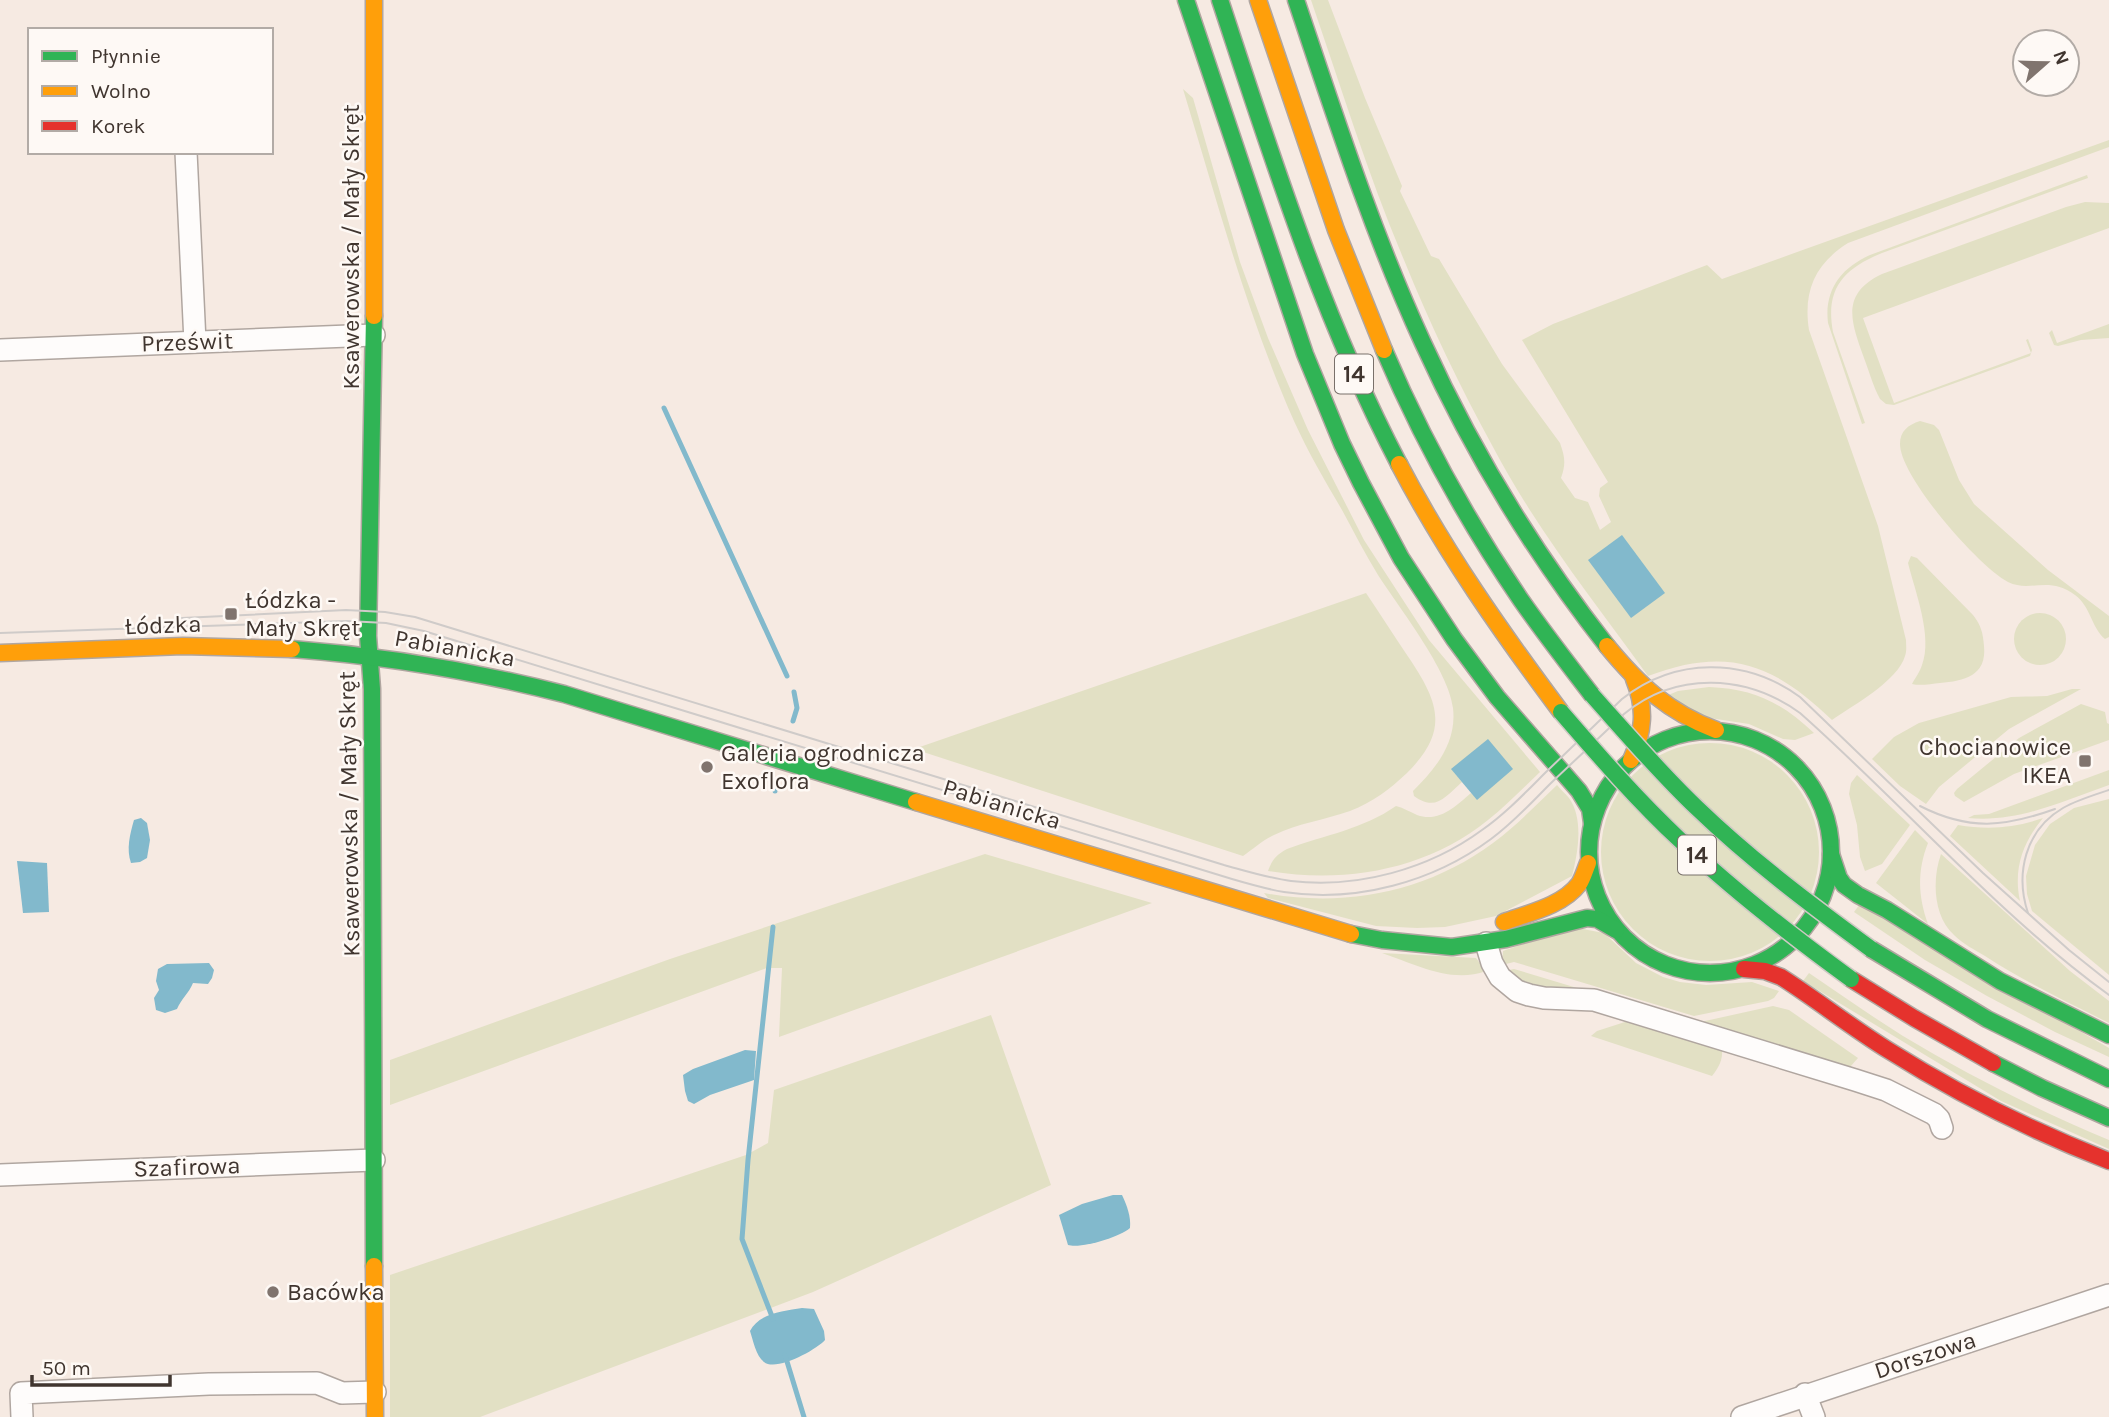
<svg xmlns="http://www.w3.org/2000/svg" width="2109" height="1417" font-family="Karla,sans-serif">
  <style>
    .green { fill: #e2e0c4 }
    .water { fill: #82b9cc }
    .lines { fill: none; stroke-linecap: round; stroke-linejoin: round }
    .stream { stroke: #82b9cc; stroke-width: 5 }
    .street-casing { stroke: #b0a6a0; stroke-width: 24 }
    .fast-casing { stroke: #b0a6a0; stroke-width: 19 }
    .slow-casing { stroke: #b0a6a0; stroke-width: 19 }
    .jam-casing { stroke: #b0a6a0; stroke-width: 19 }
    .street { stroke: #fefcfb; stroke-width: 21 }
    .fast { stroke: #30b455; stroke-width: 16 }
    .slow { stroke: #ff9f0a; stroke-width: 16 }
    .jam { stroke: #e5322d; stroke-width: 16 }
    .tram { stroke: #cfcbc9; stroke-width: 2 }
    .fast-bridge-casing { stroke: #cec8c3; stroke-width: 19; stroke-linecap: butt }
    .fast-bridge { stroke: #30b455; stroke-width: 16 }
    .poi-dot { fill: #80746e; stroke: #fef9f5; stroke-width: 2.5 }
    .labels { text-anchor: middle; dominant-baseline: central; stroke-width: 5; stroke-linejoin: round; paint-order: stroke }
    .shield { fill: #fef9f5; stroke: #79706a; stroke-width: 2 }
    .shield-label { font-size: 23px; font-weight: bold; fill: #40352f }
    .street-label { font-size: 24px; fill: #40352f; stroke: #fef9f5 }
    .poi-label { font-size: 24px; fill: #40352f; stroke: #fef9f5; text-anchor: start }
  </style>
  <rect width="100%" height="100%" fill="#f6eae2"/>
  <g class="green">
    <path d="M1311 0H1328L1365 98 1402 186 1400 191 1431 256 1439 259 1502 364 1560 443C1565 457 1566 464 1561 478L1575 498 1588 502 1600 530 1611 522 1599 496 1600 488 1608 482 1522 340 1553 324 1707 265 1722 279 2109 140V147L1848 243C1815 264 1803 291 1809 330L1878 526 1906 640C1906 645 1907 651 1905 656 1898 681 1852 706 1832 720 1773 663 1727 646 1648 676 1594 601 1536 529 1493 447 1460 387 1430 324 1404 260 1368 175 1341 87 1311 0Z"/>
    <path d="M1183 89 1193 98 1240 262 1268 338 1308 430 1364 540 1429 640 1540 772C1523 788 1507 805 1488 820 1426 870 1345 884 1268 871 1272 860 1276 855 1287 849 1325 835 1363 829 1396 806 1404 808 1410 812 1417 815 1439 823 1456 806 1471 793L1478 799 1452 770 1462 782C1445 797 1436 812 1414 796L1413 791C1436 768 1457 743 1453 708 1449 671 1400 609 1378 575 1365 554 1354 532 1342 510 1325 481 1308 452 1294 421 1247 315 1217 201 1183 89Z"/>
    <path d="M2087 175 2088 178 1882 253C1843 269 1825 289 1833 332L1865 423 1862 424 1828 323C1824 290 1841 268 1870 255Z"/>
    <path d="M2085 202 2109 203V228L1863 318 1894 403 2031 353 2026 340 2028 339 2032 350 2030 356 1894 405 1886 404 1880 399C1873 386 1869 371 1864 358 1851 322 1840 294 1882 274L2066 207Z"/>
    <path d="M2109 324V338L2081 340 2058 346 2054 345 2049 333 2052 330 2057 343Z"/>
    <path d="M1920 421 1934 425 1939 430 1959 480 1974 504 2048 570 2109 616V637L2105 639C2091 627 2091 607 2075 595 2049 575 2030 593 2008 582 1979 567 1900 477 1900 444 1900 431 1908 425 1920 421Z"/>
    <path d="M1911 556 1917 558 1973 615C1981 625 1983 633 1984 646 1987 676 1964 681 1940 683 1931 684 1920 686 1912 684 1915 678 1920 672 1922 665 1933 637 1915 591 1908 563Z"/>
    <path d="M1366 593C1380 614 1393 634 1407 655 1438 701 1451 729 1407 773 1390 789 1373 802 1350 811 1325 820 1298 823 1274 835 1263 840 1253 849 1243 856L914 749Z"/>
    <circle cx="2040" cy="639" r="26"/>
    <path d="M1709 687C1754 689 1781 702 1814 733L1795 740 1783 739 1749 724 1703 717 1666 696 1678 691Z"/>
    <path d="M2072 689H2081L2009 729 1939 787 1926 804 1900 786 1872 759 1894 737 1919 723 2011 697 2047 696Z"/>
    <path d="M2081 704 2105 712 2107 723 2109 724V740L2014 774 1964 802 1955 796 1954 793 1957 789 2019 738Z"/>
    <circle cx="1710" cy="852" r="109"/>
    <path d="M2109 770V785C2063 801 2018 823 1968 818L1974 815 1989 814Z"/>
    <path d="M1857 775 1910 825 1882 864 1865 871 1860 857 1857 825 1849 794 1851 783Z"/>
    <path d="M1557 785C1560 789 1565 793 1569 798 1584 819 1578 853 1572 876L1496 916 1445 927 1417 928 1376 926 1268 898 1264 893C1345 908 1427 892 1493 843 1516 826 1536 805 1557 785Z"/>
    <path d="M2109 799V975L2032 911 2027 894 2026 876 2035 845 2050 824 2074 808Z"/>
    <path d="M2043 818C2023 842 2013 869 2020 901L1950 836 1958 825C1988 830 2015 828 2043 818Z"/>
    <path d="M1915 830 1928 843C1917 871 1918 896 1928 924L1876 883Z"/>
    <path d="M985 854 1152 903 779 1037 782 968H767L390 1105V1060L670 959Z"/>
    <path d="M1941 854 2070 971 2109 1001V1023C2067 1002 2025 982 1985 956 1975 950 1963 944 1954 935 1933 916 1932 879 1941 854Z"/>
    <path d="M1860 904 2109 1048V1057L2055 1032 1987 996 1925 960 1854 912Z"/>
    <path d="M1572 927 1604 933 1636 963 1663 977 1680 982 1706 985 1752 982 1779 991 1774 998 1768 1001 1694 1016 1514 962 1502 965 1503 951Z"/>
    <path d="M1382 953 1476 958 1486 971C1451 984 1415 964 1382 953Z"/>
    <path d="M1514 969 1587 991 1532 989 1505 971Z"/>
    <path d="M1809 973C1840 994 1871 1016 1903 1036 1970 1076 2037 1110 2109 1140V1149L2001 1101 1803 981Z"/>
    <path d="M1773 1006 1789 1010 1858 1058 1850 1067 1843 1068 1696 1023Z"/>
    <path d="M991 1015 1051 1185 813 1292 480 1417H390V1275L746 1155 768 1143 774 1090Z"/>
    <path d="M1628 1021 1722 1048C1723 1060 1719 1067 1712 1076L1591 1036 1597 1031Z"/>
  </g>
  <g class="water">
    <path d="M1622 535 1665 593 1631 618 1588 560Z"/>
    <path d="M1488 739 1513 769 1477 800 1451 769Z"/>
    <path d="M141 818 147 823 150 840 147 858 140 862 131 863C126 849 130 834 134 820Z"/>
    <path d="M17 861 47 863 49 912 23 913Z"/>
    <path d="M209 963 214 970 212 978 208 984 193 983C189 993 181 999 177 1009L165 1013 156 1010 154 998 159 990 156 981 158 969 167 964Z"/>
    <path d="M745 1050 756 1051 754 1080 710 1095 694 1104 688 1101 685 1091 683 1075 693 1069Z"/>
    <path d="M1113 1195H1122C1127 1206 1131 1216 1130 1228 1120 1237 1081 1249 1068 1245L1059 1215 1082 1204Z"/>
    <path d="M802 1308 814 1309 824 1331 825 1340C816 1350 776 1372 764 1362 756 1356 753 1340 750 1331 759 1313 784 1311 802 1308Z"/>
  </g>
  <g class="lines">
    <g class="stream">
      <path d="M664 408 787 676"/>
      <path d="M793 721 797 708 794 692"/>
      <path d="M775 791V781"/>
      <path d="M773 927 748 1160 742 1239 773 1319"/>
      <path d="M785 1355 804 1417"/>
    </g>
    <g class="street-casing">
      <g id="street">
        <path d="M186 152 195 342"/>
        <path d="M0 350 374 335"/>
        <path d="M1486 943 1492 963 1500 977 1517 991 1529 995 1544 998 1594 1000 1855 1080 1886 1090 1934 1114 1939 1119 1942 1128"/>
        <path d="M0 1175 374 1160"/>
        <path d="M1805 1394 1814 1417"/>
        <path d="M22 1417 21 1393 209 1384 317 1383 342 1393 375 1392"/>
        <path d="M1742 1417 2109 1295"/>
      </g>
    </g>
    <g class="fast-casing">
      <g id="fast">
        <path d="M1186 0 1305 354 1342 444 1361 483 1401 558 1454 639 1497 697 1579 791 1590 809 1592 823"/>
        <path d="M1220 0C1272 157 1322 317 1399 464"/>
        <path d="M1296 0C1335 116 1372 232 1423 343 1472 451 1534 553 1607 646"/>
        <path d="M374 316 368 636 372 689 374 1266"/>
        <path d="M1384 350C1421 437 1468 522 1521 600 1544 633 1568 664 1592 695"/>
        <path d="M292 649C384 656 474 671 564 694L916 802"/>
        <circle cx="1710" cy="852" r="121"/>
        <path d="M1831 854 1839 878 1844 885 1858 895 1887 910 2000 981 2109 1035"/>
        <path d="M1351 934 1382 940 1452 947 1506 939 1587 918 1597 919 1616 930"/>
        <path d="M1871 949 1987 1019 2109 1079"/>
        <path d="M1993 1063 2042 1088 2109 1118"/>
      </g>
    </g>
    <g class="slow-casing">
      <g id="slow">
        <path d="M374 0V316"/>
        <path d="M1258 0 1336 230 1384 350"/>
        <path d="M1399 464C1445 552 1502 633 1561 712"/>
        <path d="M1607 646C1639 685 1668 712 1716 730"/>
        <path d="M0 653 183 646 292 649"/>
        <path d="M1631 760C1644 732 1646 708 1634 679"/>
        <path d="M916 802 1351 934"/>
        <path d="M1504 922C1529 913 1562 906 1579 884 1583 878 1585 870 1588 863"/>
        <path d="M374 1266 375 1417"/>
      </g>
    </g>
    <g class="jam-casing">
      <g id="jam">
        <path d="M1744 969 1765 971 1781 977C1817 1000 1851 1027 1888 1050 1958 1094 2032 1131 2109 1161"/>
        <path d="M1851 979 1914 1018 1993 1063"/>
      </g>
    </g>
    <use href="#street" class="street"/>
    <use href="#fast" class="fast"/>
    <use href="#slow" class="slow"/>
    <use href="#jam" class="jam"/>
    <g class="tram">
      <path d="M182 618 346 610 385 612 415 617 1224 865C1246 871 1268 878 1291 881 1357 889 1429 869 1482 830 1505 814 1525 793 1545 773 1571 748 1596 724 1622 699 1675 657 1745 657 1800 697L1983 873 2069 950 2109 982"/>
      <path d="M0 633 347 621 386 623 424 631 1232 879C1249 884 1266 889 1284 892 1356 903 1433 882 1491 839 1513 823 1531 803 1550 784 1574 761 1599 738 1624 714 1676 671 1746 674 1800 713 1904 805 1996 913 2109 995"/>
      <path d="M1920 806C1969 831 2005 827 2055 809"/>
      <path d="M2028 913C2015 874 2025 830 2063 808 2077 800 2094 795 2109 790"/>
    </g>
    <g class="fast-bridge-casing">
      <g id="fast-bridge">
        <path d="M1592 695C1626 733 1660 773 1697 808 1751 860 1811 905 1871 949"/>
        <path d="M1561 712C1599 756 1638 801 1681 841 1734 891 1792 936 1851 979"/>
      </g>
    </g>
    <use href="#fast-bridge" class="fast-bridge"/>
  </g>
  <g class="poi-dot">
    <rect x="224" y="607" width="14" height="14" rx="3.5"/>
    <rect x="2078" y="754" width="14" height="14" rx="3.5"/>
    <circle cx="707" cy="767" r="7"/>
    <circle cx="273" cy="1292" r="7"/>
  </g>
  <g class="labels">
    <g class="shield">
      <rect x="1335" y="354.5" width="38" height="39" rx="5"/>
      <rect x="1678" y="835.5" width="38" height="39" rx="5"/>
    </g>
    <g class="shield-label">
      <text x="1354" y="374">14</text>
      <text x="1697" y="855">14</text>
    </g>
    <g class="street-label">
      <text transform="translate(351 247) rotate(-90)">Ksawerowska / Mały Skręt</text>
      <text transform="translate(187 342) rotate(-2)">Prześwit</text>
      <text transform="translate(163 625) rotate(-2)">Łódzka</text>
      <text transform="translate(455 648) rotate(10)">Pabianicka</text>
      <text transform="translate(1002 804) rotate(17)">Pabianicka</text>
      <text transform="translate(349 814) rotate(-91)">Ksawerowska / Mały Skręt</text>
      <text transform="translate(187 1167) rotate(-2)">Szafirowa</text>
      <text transform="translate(1925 1355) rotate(-18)">Dorszowa</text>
    </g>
    <g class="poi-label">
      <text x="245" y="600">Łódzka -<tspan x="245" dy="28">Mały Skręt</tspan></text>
      <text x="2071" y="747" text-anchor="end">Chocianowice<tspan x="2071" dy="28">IKEA</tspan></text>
      <text x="721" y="753">Galeria ogrodnicza<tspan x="721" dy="28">Exoflora</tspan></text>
      <text x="287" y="1292">Bacówka</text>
    </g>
  </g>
  <rect x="28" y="28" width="245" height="126" fill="#fef9f5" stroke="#b2aba6" stroke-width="2"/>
  <rect x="42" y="51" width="35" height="10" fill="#30b455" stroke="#b2aba6" stroke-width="2"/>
  <text x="91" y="63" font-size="21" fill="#40352f">Płynnie</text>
  <rect x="42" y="86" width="35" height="10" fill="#ff9f0a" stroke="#b2aba6" stroke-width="2"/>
  <text x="91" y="98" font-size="21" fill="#40352f">Wolno</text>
  <rect x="42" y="121" width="35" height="10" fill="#e5322d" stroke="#b2aba6" stroke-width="2"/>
  <text x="91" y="133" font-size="21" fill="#40352f">Korek</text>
  <g transform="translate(2046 63) rotate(70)"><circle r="33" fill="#fef9f5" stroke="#b2aba6" stroke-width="2"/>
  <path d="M0-5L12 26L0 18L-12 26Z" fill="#80746e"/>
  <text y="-10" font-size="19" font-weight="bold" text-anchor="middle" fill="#40352f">N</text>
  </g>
  <path d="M32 1375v10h138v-10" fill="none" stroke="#40352f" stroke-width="3.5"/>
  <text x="42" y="1375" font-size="21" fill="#40352f" stroke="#fef9f5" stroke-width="5" paint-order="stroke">50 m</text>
</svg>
